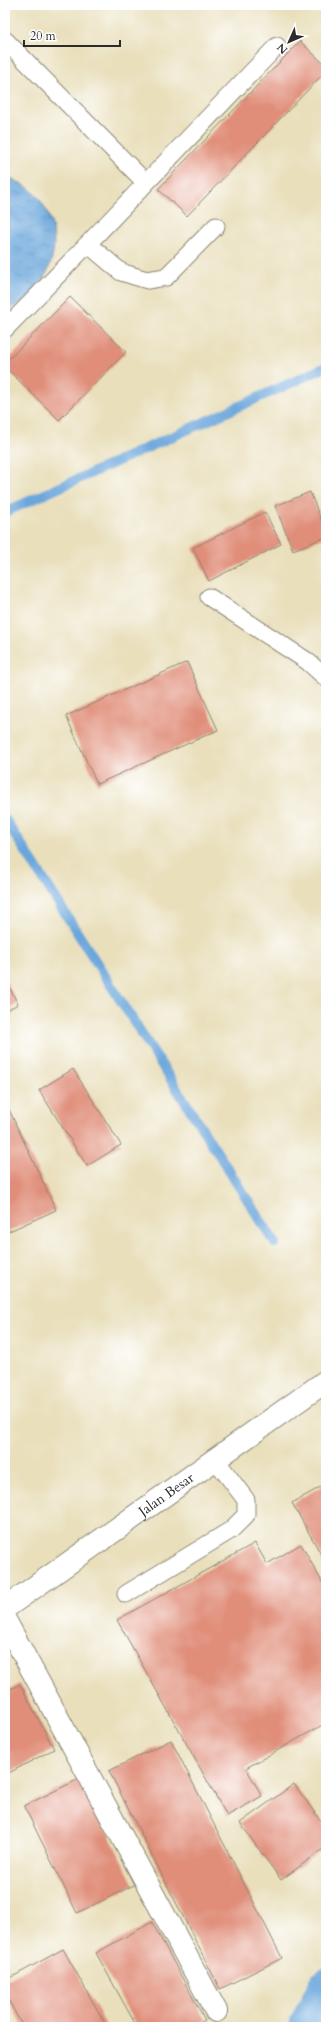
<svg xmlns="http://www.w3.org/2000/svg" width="331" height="2032" font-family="Cardo,serif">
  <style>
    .water { fill: url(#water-ripples); stroke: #4a6883 }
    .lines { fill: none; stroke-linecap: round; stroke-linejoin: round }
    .stream { stroke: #6aa6db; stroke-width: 10 }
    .canal { stroke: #6aa6db; stroke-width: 34 }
    .building { fill: #e08e79 }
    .lane-casing { stroke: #8a8573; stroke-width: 19 }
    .street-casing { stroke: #8a8573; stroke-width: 24 }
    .secondary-casing { stroke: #8a8573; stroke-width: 24 }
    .lane { stroke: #fff; stroke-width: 17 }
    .street { stroke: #fff; stroke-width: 22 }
    .secondary { stroke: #fff; stroke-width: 22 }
    .labels { text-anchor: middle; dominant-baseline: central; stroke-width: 4; stroke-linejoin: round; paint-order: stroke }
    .street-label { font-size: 14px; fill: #2b2b2b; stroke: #fff }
  </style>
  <defs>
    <pattern id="water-ripples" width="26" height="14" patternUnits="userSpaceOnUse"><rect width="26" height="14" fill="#6aa6db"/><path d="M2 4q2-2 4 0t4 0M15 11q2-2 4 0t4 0" fill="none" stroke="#5787b2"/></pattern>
  </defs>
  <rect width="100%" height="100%" fill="#fff"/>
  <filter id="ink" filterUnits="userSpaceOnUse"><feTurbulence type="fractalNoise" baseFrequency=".025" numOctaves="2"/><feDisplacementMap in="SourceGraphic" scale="8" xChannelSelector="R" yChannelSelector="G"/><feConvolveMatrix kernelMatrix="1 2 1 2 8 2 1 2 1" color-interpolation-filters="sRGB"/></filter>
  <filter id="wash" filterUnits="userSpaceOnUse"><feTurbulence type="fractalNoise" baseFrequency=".012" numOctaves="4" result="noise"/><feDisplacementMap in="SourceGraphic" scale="16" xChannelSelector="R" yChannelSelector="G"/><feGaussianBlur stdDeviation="0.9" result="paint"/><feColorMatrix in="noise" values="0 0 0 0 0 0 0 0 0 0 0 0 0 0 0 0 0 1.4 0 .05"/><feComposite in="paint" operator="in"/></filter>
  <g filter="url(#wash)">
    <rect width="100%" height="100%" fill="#e9dfbb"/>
    <path class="water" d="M5 176C16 181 28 186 36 195 70 234 53 293 5 310Z"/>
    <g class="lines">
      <g class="stream">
        <path d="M5 512 326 367"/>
        <path d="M5 819 275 1243"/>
      </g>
      <path class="canal" d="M305 2027 326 1985"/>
    </g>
    <g id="blocks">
      <g class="building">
        <path d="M300 41 326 66V71L187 216 158 189Z"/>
        <path d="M70 297 126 352 59 420 5 367V363Z"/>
        <path d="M310 492 326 532V537L293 550 275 506Z"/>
        <path d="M265 512 281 544 209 581 193 548Z"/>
        <path d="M187 662 218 730 97 784 66 716Z"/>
        <path d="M5 979 18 1004 5 1011Z"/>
        <path d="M73 1069 121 1145 87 1166 39 1090Z"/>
        <path d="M5 1101 56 1210 5 1233Z"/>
        <path d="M326 1484V1563L292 1503Z"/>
        <path d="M255 1543 267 1564 301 1544 326 1589V1723L246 1768 262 1796 227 1816 117 1620Z"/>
        <path d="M20 1684 54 1749 5 1775V1692Z"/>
        <path d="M171 1740 282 1958 220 1989 109 1771Z"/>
        <path d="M81 1778 134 1885 77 1913 24 1806Z"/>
        <path d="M294 1784 326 1828V1847L281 1880 240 1823Z"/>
        <path d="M152 1922 205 2020 191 2027H137L96 1953Z"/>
        <path d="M63 1949 107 2027H23L5 1994V1981Z"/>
      </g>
    </g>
  </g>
  <g filter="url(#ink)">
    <use href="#blocks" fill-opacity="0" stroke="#8a8573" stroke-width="1"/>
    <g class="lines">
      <g class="lane-casing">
        <g id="lane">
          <path d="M5 40 145 182"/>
          <path d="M89 245 121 272 147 280 166 277 216 226"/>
          <path d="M5 329C97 236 186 140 277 46"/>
          <path d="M209 597 307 661 326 678"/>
          <path d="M126 1594 231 1530 246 1515V1500L215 1459"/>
        </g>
      </g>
      <g class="street-casing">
        <path id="street" d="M5 1620 216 2011"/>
      </g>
      <g class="secondary-casing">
        <g id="secondary">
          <path id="s1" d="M5 1608 326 1381"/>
        </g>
      </g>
      <use href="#lane" class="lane"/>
      <use href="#street" class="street"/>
      <use href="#secondary" class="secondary"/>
    </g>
  </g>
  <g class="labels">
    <g class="street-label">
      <text stroke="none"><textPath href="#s1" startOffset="197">Jalan Besar</textPath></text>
    </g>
  </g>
  <rect width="331" height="2032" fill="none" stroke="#fff" stroke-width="20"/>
  <g transform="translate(289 42) rotate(225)" stroke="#ffffff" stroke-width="3" paint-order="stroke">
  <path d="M0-3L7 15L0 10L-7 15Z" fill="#2b2b2b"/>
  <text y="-6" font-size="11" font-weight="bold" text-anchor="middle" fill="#2b2b2b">N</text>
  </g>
  <path d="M24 40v6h96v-6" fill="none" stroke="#2b2b2b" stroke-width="2"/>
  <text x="30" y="40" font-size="12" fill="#2b2b2b" stroke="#ffffff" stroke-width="3" paint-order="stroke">20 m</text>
</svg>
